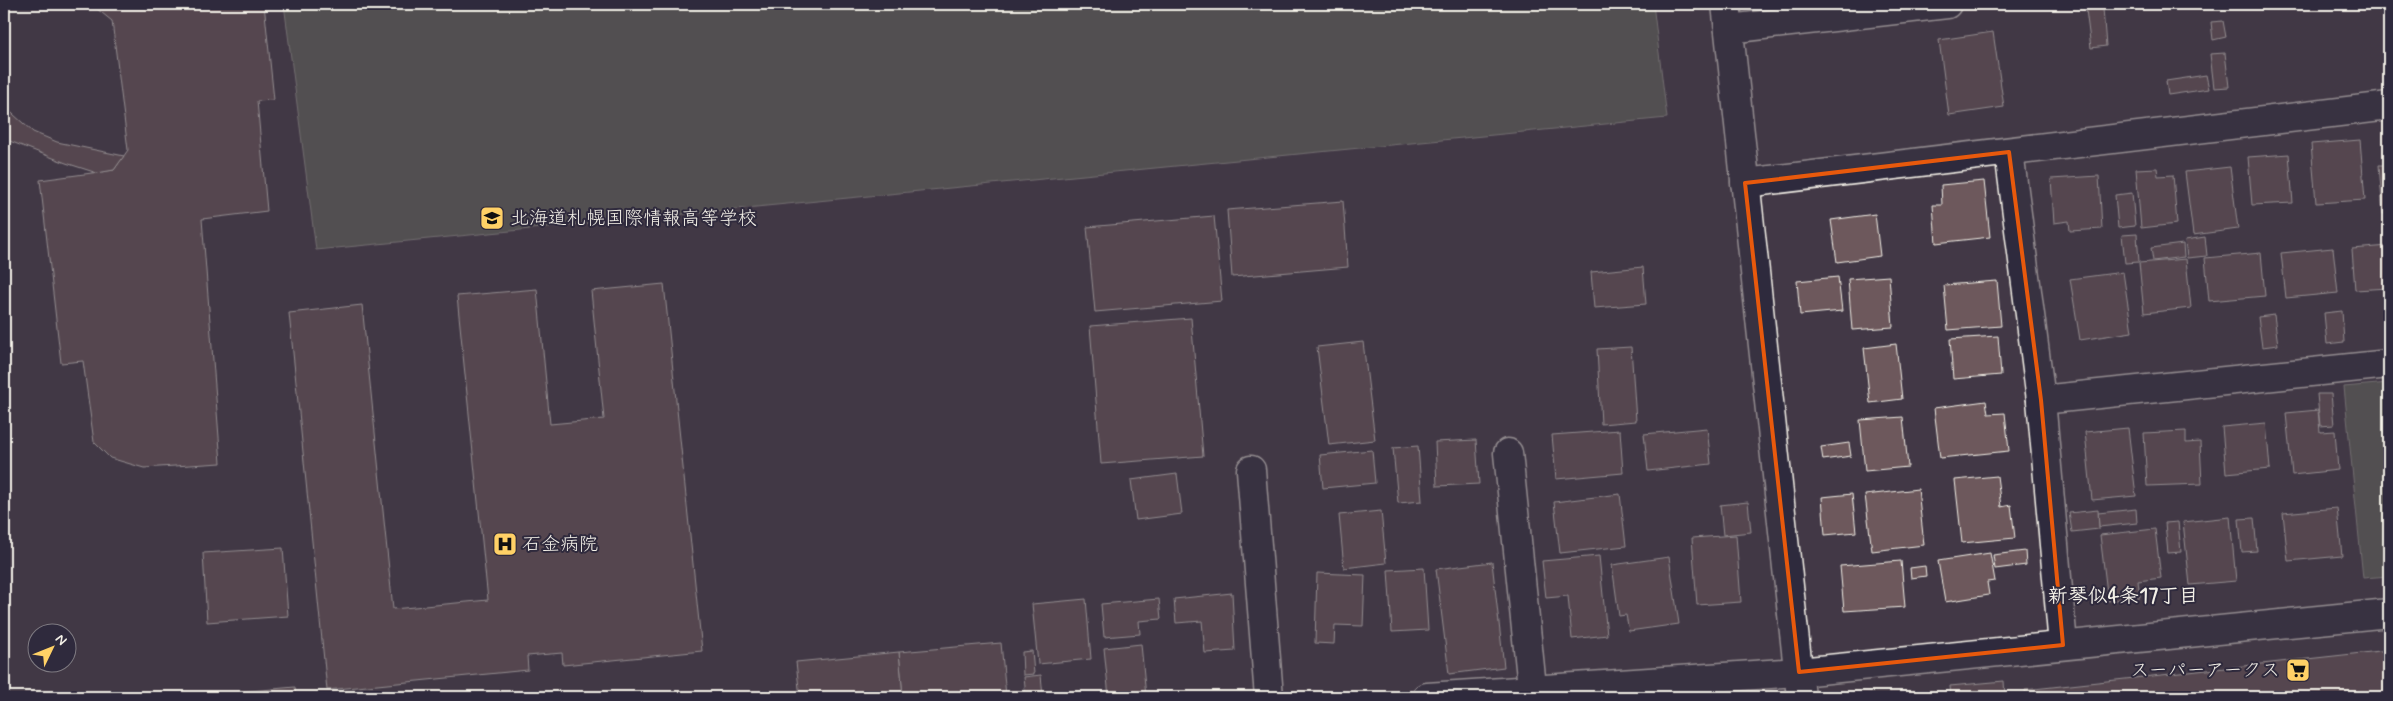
<svg xmlns="http://www.w3.org/2000/svg" width="2393" height="701" font-family="Mynerve,'Klee One',sans-serif">
  <style>
    .green { fill: #666c5f; stroke: #adaea4 }
    .building { fill: #6d585b; stroke: #f4f1e8 }
    .lines { fill: none; stroke-linecap: round; stroke-linejoin: round }
    .minor-casing { stroke: #f4f1e8; stroke-width: 31 }
    .minor { stroke: #2f2a3d; stroke-width: 28 }
    .marked { fill: none; stroke: #e8590c; stroke-width: 4; stroke-linejoin: round }
    .labels { text-anchor: middle; dominant-baseline: central; stroke-width: 4; stroke-linejoin: round; paint-order: stroke }
    .poi-label { font-size: 19px; fill: #f4f1e8; stroke: #2f2a3d; text-anchor: start }
    .neighbourhood-label { font-size: 20px; font-weight: bold; fill: #f4f1e8; stroke: #2f2a3d }
  </style>
  <rect width="100%" height="100%" fill="#423846"/>
  <filter id="ink" filterUnits="userSpaceOnUse"><feTurbulence type="fractalNoise" baseFrequency=".02" numOctaves="2"/><feDisplacementMap in="SourceGraphic" scale="10" xChannelSelector="R" yChannelSelector="G"/><feConvolveMatrix kernelMatrix="1 2 1 2 8 2 1 2 1" color-interpolation-filters="sRGB"/></filter>
  <g filter="url(#ink)">
    <g class="green">
      <path d="M284 4H1653L1667 118 316 250Z"/>
      <path d="M2389 383V576L2363 578 2344 387Z"/>
    </g>
    <g class="building">
      <path d="M91 4H264L274 100 257 101 267 211 202 219 221 463 144 468 110 458 94 442 83 361 61 363 40 180 114 170 128 150 112 21Z"/>
      <path d="M2159 4H2182V7L2160 10Z"/>
      <path d="M2103 9 2106 46 2091 48 2086 10Z"/>
      <path d="M2223 21 2226 37 2213 40 2211 22Z"/>
      <path d="M1993 32 2004 107 1949 115 1939 40Z"/>
      <path d="M2225 53 2229 87 2214 88 2210 54Z"/>
      <path d="M2206 75 2209 89 2168 95 2166 81Z"/>
      <path d="M4 106 33 132 57 142 124 156 114 170 97 173 66 163 7 140 4 138Z"/>
      <path d="M2360 140 2365 200 2316 203 2311 144Z"/>
      <path d="M2289 154 2293 203 2252 205 2248 157Z"/>
      <path d="M2379 165H2389V213L2383 214Z"/>
      <path d="M2230 167 2238 229 2193 235 2185 172Z"/>
      <path d="M2157 168 2158 176 2173 175 2177 224 2141 228 2136 169Z"/>
      <path d="M2099 176 2102 229 2070 231 2069 221 2054 223 2051 179Z"/>
      <path d="M1984 181 1990 237 1936 243 1933 205H1942L1941 185Z"/>
      <path d="M2132 193 2135 226 2118 228 2115 195Z"/>
      <path d="M1343 201 1348 267 1232 277 1227 210Z"/>
      <path d="M1875 214 1880 256 1837 262 1831 220Z"/>
      <path d="M1214 216 1222 301 1095 312 1087 227Z"/>
      <path d="M2137 234 2139 262 2125 263 2122 235Z"/>
      <path d="M2205 237 2207 256 2187 258 2185 240Z"/>
      <path d="M2183 244 2184 257 2153 261 2151 248Z"/>
      <path d="M2389 246V288L2355 290 2352 249Z"/>
      <path d="M2333 248 2338 293 2286 298 2281 253Z"/>
      <path d="M2261 253 2265 296 2209 301 2205 258Z"/>
      <path d="M2186 259 2191 308 2144 313 2139 263Z"/>
      <path d="M1643 267 1646 304 1594 308 1591 272Z"/>
      <path d="M2123 272 2132 332 2080 340 2070 279Z"/>
      <path d="M1889 276 1893 327 1852 330 1848 279Z"/>
      <path d="M1838 277 1842 311 1800 315 1797 281Z"/>
      <path d="M1997 281 2001 326 1948 330 1944 285Z"/>
      <path d="M664 284 702 651 563 665 562 653 527 656 528 670 327 690 289 313 362 305 393 609 488 600 457 296 537 289 550 424 604 419 591 291Z"/>
      <path d="M2342 311 2344 342 2327 344 2324 313Z"/>
      <path d="M2274 315 2278 345 2262 347 2258 317Z"/>
      <path d="M1191 318 1203 456 1101 464 1090 326Z"/>
      <path d="M1998 336 2001 375 1953 379 1950 339Z"/>
      <path d="M1363 342 1375 440 1329 445 1317 347Z"/>
      <path d="M1896 344 1902 399 1870 403 1864 348Z"/>
      <path d="M1631 347 1636 421 1601 424 1597 349Z"/>
      <path d="M2317 394H2331L2334 425 2320 426Z"/>
      <path d="M1986 401 1988 414 2005 413 2009 451 1940 458 1934 408Z"/>
      <path d="M2318 410 2320 432 2335 431 2338 470 2292 475 2286 413Z"/>
      <path d="M1903 417 1908 467 1865 471 1860 420Z"/>
      <path d="M2266 423 2270 469 2226 473 2222 427Z"/>
      <path d="M1707 428 1711 464 1648 471 1644 434Z"/>
      <path d="M2128 428 2136 496 2092 500 2085 432Z"/>
      <path d="M1620 430 1623 473 1556 479 1552 435Z"/>
      <path d="M2186 431V443L2200 442 2202 484 2147 486 2144 433Z"/>
      <path d="M1476 440 1479 484 1437 486 1435 442Z"/>
      <path d="M1849 443 1851 456 1823 460 1821 447Z"/>
      <path d="M1418 446 1422 501 1398 503 1393 448Z"/>
      <path d="M1372 450 1375 483 1323 488 1320 455Z"/>
      <path d="M1177 474 1182 514 1136 520 1131 480Z"/>
      <path d="M1997 476 2001 507 2011 505 2015 538 1962 543 1955 480Z"/>
      <path d="M1918 489 1924 545 1872 551 1865 495Z"/>
      <path d="M1620 494 1626 546 1560 553 1554 502Z"/>
      <path d="M1852 494 1856 532 1825 535 1822 497Z"/>
      <path d="M1748 502 1751 532 1723 535 1720 505Z"/>
      <path d="M2337 508 2342 556 2288 561 2283 513Z"/>
      <path d="M2136 509 2137 523 2099 527 2098 513Z"/>
      <path d="M2098 510 2099 529 2072 532 2069 513Z"/>
      <path d="M1381 511 1386 563 1344 568 1339 515Z"/>
      <path d="M2230 517 2236 581 2190 585 2183 522Z"/>
      <path d="M2254 518 2257 551 2242 552 2239 519Z"/>
      <path d="M2178 522 2181 552 2168 553 2165 523Z"/>
      <path d="M2155 529 2161 578 2138 581 2140 597 2108 601 2100 535Z"/>
      <path d="M1736 535 1741 602 1697 605 1692 538Z"/>
      <path d="M283 548 288 616 207 622 203 553Z"/>
      <path d="M2025 551 2026 565 1995 569 1993 555Z"/>
      <path d="M1990 553 1995 581 1987 582 1989 595 1945 602 1938 561Z"/>
      <path d="M1599 556 1607 635 1572 639 1568 596 1546 598 1542 561Z"/>
      <path d="M1669 557 1679 624 1629 631 1626 615 1619 616 1612 565Z"/>
      <path d="M1901 561 1905 607 1844 611 1840 566Z"/>
      <path d="M1492 562 1504 667 1449 674 1436 569Z"/>
      <path d="M1925 566 1926 576 1911 578 1910 568Z"/>
      <path d="M1424 568 1428 630 1392 632 1388 570Z"/>
      <path d="M1317 573 1365 575 1363 626 1335 625 1334 644 1315 643Z"/>
      <path d="M1232 593 1235 651 1205 653 1202 621 1176 623 1174 599Z"/>
      <path d="M1086 599 1091 659 1038 664 1032 604Z"/>
      <path d="M1159 599 1161 619 1139 621 1140 634 1104 637 1101 604Z"/>
      <path d="M1001 643 1006 696 903 697 899 652Z"/>
      <path d="M1141 644 1146 697H1109L1104 648Z"/>
      <path d="M2389 650V697H2026L2025 690Z"/>
      <path d="M1032 651 1034 674 1023 675 1022 652Z"/>
      <path d="M899 652 903 697H800L796 662Z"/>
      <path d="M1041 675 1043 697H1026L1024 677Z"/>
      <path d="M2004 681 2005 697H1951L1950 686Z"/>
      <path d="M295 687 296 697H184Z"/>
      <path d="M1756 692V697H1711V693Z"/>
    </g>
    <g class="lines">
      <g class="minor-casing">
        <g id="minor">
          <path d="M1726 4 1801 697"/>
          <path d="M1729 29 1947 4"/>
          <path d="M2009 152 2041 400 2063 645"/>
          <path d="M1745 183 2389 106"/>
          <path d="M2041 400 2389 364"/>
          <path d="M1508 453 1533 697"/>
          <path d="M1251 470 1269 697"/>
          <path d="M1427 697 1799 672 2389 613"/>
        </g>
      </g>
      <use href="#minor" class="minor"/>
    </g>
  </g>
  <path d="M0 0H2393V701H0ZM2009 152 2041 400 2063 645 1799 672 1745 183Z" fill="#423846" fill-opacity=".55" fill-rule="evenodd"/>
  <path class="marked" d="M2009 152 2041 400 2063 645 1799 672 1745 183Z"/>
  <defs>
    <g id="school-square" transform="scale(1.25)"><rect x="-9" y="-9" width="18" height="18" rx="4" fill="#ffd166" stroke="#2f2a3d"/><path d="M0-5L7-2L0 1L-7-2ZM-4 1L0 2.5L4 1V4Q0 6-4 4Z" fill="#111"/></g>
    <g id="hospital-square" transform="scale(1.25)"><rect x="-9" y="-9" width="18" height="18" rx="4" fill="#ffd166" stroke="#2f2a3d"/><path d="M-5-5h3v3.5h4V-5h3V5h-3V1.5h-4V5h-3Z" fill="#111"/></g>
    <g id="supermarket-square" transform="scale(1.25)"><rect x="-9" y="-9" width="18" height="18" rx="4" fill="#ffd166" stroke="#2f2a3d"/><path d="M-6-5.5h2.5l.6 2H6L4.5 2H-2.5L-4.4-4H-6ZM-1.5 3.2a1.3 1.3 0 1 0 .1 0ZM3 3.2a1.3 1.3 0 1 0 .1 0Z" fill="#111"/></g>
  </defs>
  <g fill-rule="evenodd">
    <use href="#school-square" x="492" y="218"/>
    <use href="#hospital-square" x="505" y="544"/>
    <use href="#supermarket-square" x="2298" y="670"/>
  </g>
  <g class="labels">
    <g class="poi-label">
      <text x="510" y="218">北海道札幌国際情報高等学校</text>
      <text x="522" y="544">石金病院</text>
      <text x="2280" y="670" text-anchor="end">スーパーアークス</text>
    </g>
    <g class="neighbourhood-label">
      <text x="2123" y="596">新琴似4条17丁目</text>
    </g>
  </g>
  <rect width="2393" height="701" fill="none" stroke="#2f2a3d" stroke-width="20"/>
  <rect x="10" y="10" width="2373" height="681" fill="none" stroke="#f4f1e8" stroke-width="2" filter="url(#ink)"/>
  <g transform="translate(52 648) rotate(47)"><circle r="24" fill="#2f2a3d" stroke="#7e7a81"/>
  <path d="M0-4L9 19L0 12L-9 19Z" fill="#ffd166"/>
  <text y="-8" font-size="14" font-weight="bold" text-anchor="middle" fill="#f4f1e8">N</text>
  </g>
</svg>
